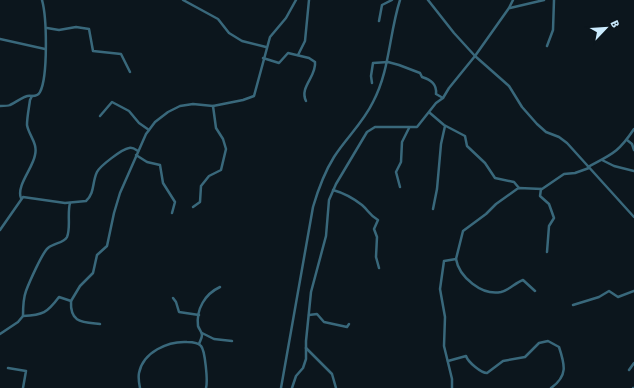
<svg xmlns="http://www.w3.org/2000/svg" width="634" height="388" font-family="'Fira Sans Condensed',sans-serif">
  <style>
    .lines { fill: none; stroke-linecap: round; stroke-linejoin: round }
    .minor { stroke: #39687b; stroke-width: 2.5 }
  </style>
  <rect width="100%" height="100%" fill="#0c161d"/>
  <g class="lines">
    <g class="minor">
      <path d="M183 0 218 19 229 33 242 41 266 47"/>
      <path d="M428 0 454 33 475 56 509 86 522 107 537 124 546 132 559 137 567 143 634 217"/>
      <path d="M510 8 544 0"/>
      <path d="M379 21 382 5 392 0"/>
      <path d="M47 28 59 30 76 27 89 29 93 51 121 54 130 72"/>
      <path d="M0 39 45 49"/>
      <path d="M547 46 553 30 554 0"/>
      <path d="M298 55 305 41 309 0"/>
      <path d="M263 58 279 63 288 53 309 58 315 62C317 76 299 87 306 101"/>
      <path d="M372 83 371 76 373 63 388 62 399 65 420 73 422 77C431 80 437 84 436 94L443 98"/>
      <path d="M0 106C3 106 8 106 10 105 17 102 25 94 32 96"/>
      <path d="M430 113 444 125 465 136 467 146 485 163 495 178 514 182 519 188"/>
      <path d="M100 116 112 102 129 111 139 123 149 130"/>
      <path d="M627 140 632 144 634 150"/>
      <path d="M136 155 147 162 160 165 163 183 175 202 172 213"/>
      <path d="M602 160 614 166 634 171"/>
      <path d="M588 167C612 154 618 153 634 129"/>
      <path d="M400 187 396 172 401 162 402 142 409 128"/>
      <path d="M541 189 540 196 549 204 554 218 549 226 547 252"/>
      <path d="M333 190C344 193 353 198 362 205 369 211 368 214 378 220L374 229 377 237 376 257 379 268"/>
      <path d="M21 198C16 186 33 168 35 155 38 143 29 136 27 125 27 117 29 108 30 100L32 96C35 96 38 96 40 92 48 77 47 18 42 0"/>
      <path d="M193 207 200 202 201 186 209 176 221 170 226 149 223 139 216 128 213 106"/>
      <path d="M433 209 437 189 441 144 445 126"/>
      <path d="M0 230 23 197 65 203 86 201C95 193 92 182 97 172 100 166 122 149 129 148 133 147 135 149 138 151"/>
      <path d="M456 259C459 277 482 296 501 292 509 290 515 283 523 280L535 291"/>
      <path d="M173 298 176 302 179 312 199 315"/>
      <path d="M71 301C70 323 82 322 100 324"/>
      <path d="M573 305 599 297 609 291 618 297 634 291"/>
      <path d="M309 315 317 314 324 322 347 327 349 324"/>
      <path d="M23 316C23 309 23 299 26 291 29 283 42 253 48 248 54 243 64 243 67 237 71 228 67 214 70 203"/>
      <path d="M202 333 214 339 232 341"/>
      <path d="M0 334 18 322 23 316C43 315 47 313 59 297L71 301 80 286 93 273 97 255 107 246 114 213 120 193 146 134 155 122 168 112 180 106 193 104 213 106 243 100 254 96 270 37 286 18 296 0"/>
      <path d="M199 344C200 341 202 338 202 335 202 332 199 329 198 326 196 309 205 294 220 287"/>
      <path d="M306 348 332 374 336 388"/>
      <path d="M448 361 466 356C468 362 481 373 487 373L503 361 525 357 539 343 548 341 559 347C565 365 568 376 551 388"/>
      <path d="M8 368 26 371 23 388"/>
      <path d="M629 370 634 363"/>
      <path d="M140 388C139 383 138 378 139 373 143 352 168 341 187 342 191 342 198 342 201 346 205 350 208 381 206 388"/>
      <path d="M281 388 313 207C318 190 324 173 334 157 346 138 363 123 373 102 390 70 389 34 400 0"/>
      <path d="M292 388 296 376 303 368 306 359V341L311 292 326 236 329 200 336 184 367 132 375 127H417L436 103 443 98 449 88 475 56 509 8 513 0"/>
      <path d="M452 388V379L444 346 445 317 440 289 444 261 456 259 463 231 486 214 496 204 517 189 519 188 542 189 564 174 575 173 589 168"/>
      <path d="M633 388H634"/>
    </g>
  </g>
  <g transform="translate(606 28) rotate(65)" stroke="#0c161d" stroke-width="3" paint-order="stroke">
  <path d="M0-3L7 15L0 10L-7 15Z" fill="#cbebfd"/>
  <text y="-6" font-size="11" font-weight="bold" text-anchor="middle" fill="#cbebfd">B</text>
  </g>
</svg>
